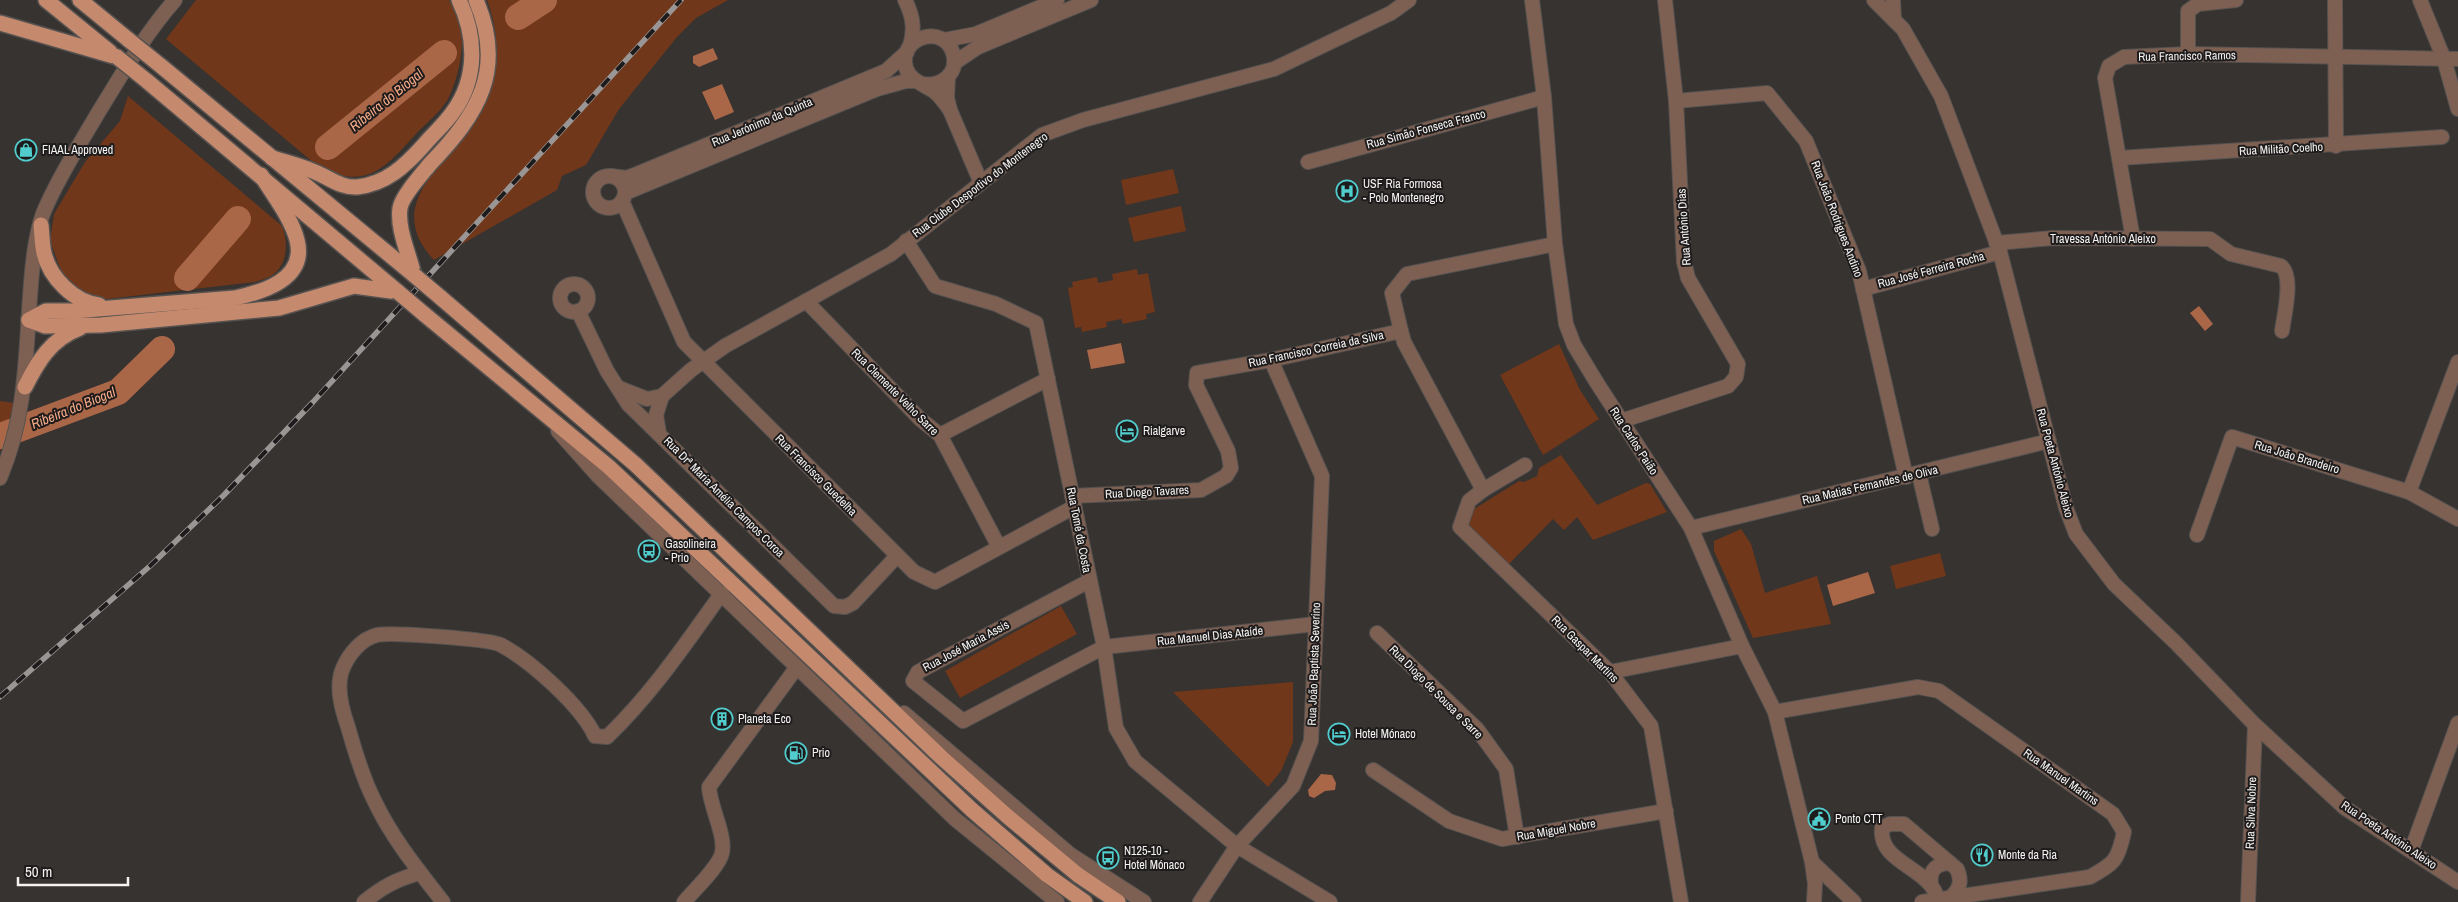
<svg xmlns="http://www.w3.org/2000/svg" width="2458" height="902" font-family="'Archivo Narrow',sans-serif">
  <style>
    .green { fill: #70371a }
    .water { fill: #aa6748 }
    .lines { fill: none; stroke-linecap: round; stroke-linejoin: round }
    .river { stroke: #aa6748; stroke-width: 26 }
    .street-casing { stroke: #565250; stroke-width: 16 }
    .primary-casing { stroke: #565250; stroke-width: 18 }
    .street { stroke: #7e6053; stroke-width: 14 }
    .primary { stroke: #c5896e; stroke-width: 15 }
    .rail-casing { stroke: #9a9695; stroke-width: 5.5 }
    .rail { stroke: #1d1b1b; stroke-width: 4; stroke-dasharray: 11; stroke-linecap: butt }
    .primary-bridge-casing { stroke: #565250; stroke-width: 18; stroke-linecap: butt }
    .primary-bridge { stroke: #c5896e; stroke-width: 15 }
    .labels { text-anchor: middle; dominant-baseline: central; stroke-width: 4; stroke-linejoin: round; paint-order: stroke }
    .street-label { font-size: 12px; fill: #f6f3f2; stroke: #1d1b1b }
    .poi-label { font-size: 12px; fill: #f6f3f2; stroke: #1d1b1b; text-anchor: start }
    .water-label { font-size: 14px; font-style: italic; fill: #f7ab88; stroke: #1d1b1b }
  </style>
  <rect width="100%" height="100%" fill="#373331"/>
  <g class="green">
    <path d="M196 0H449C452 7 457 14 459 21 466 44 459 77 448 99 441 112 425 124 415 135 385 168 368 189 321 169L166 39Z"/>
    <path d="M487 0H728L696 18 677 37 619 109 586 165 562 176 557 190 434 260C373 196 471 151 490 93 500 62 498 29 487 0Z"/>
    <path d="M128 96 282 226C288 241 288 263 274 274 269 278 261 280 255 282L106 299 83 293 62 273 50 241 54 214 85 162 120 121Z"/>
    <path d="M1173 169 1179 193 1126 205 1121 180Z"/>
    <path d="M1181 206 1186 231 1134 242 1128 218Z"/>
    <path d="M1137 269 1138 275 1148 273 1155 312 1146 314 1147 319 1123 324 1121 319 1106 322 1107 327 1082 332 1081 327 1075 328 1068 288 1073 287 1072 282 1097 277 1098 283 1113 280 1112 274Z"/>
    <path d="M1559 344 1580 390 1599 419 1543 455 1500 375Z"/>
    <path d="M0 401 14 403 0 452Z"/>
    <path d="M1561 455 1597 505 1646 483 1650 484 1667 512 1593 540 1577 517 1564 530 1553 519 1508 565 1468 528C1465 519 1469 516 1474 509L1519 481 1524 482 1537 476 1539 468Z"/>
    <path d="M1741 529 1751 544 1765 593 1817 576 1831 624 1753 638 1714 551V541Z"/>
    <path d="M1940 553 1946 576 1896 589 1890 566Z"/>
    <path d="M1061 606 1077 634 960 698 945 671Z"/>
    <path d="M1293 682V742L1281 771 1268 787 1173 692Z"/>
  </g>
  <g class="water">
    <path d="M713 48 718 59 699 67 693 63V56Z"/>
    <path d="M722 84 734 112 715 120 702 92Z"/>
    <path d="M2199 306 2213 324 2205 331 2190 313Z"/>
    <path d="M1121 343 1125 363 1091 369 1087 350Z"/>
    <path d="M1868 572 1875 593 1833 606 1827 585Z"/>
    <path d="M1321 774 1332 775 1336 783 1335 790 1325 791 1314 798 1309 796 1308 790Z"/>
  </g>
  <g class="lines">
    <g class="river">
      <path d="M518 17 544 0"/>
      <path d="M328 147 444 53"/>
      <path d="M187 278 238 219"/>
      <path d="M0 436 118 392 162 349"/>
    </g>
    <g class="street-casing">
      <g id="street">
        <path d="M905 0C913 16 915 29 910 46"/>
        <path d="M1532 0 1544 97 1555 244 1566 324 1574 345 1597 383 1691 528 1742 646 1775 712 1812 862 1854 902"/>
        <path d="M1874 0 1903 29 1941 96 2000 252 2066 508 2076 534 2114 584 2176 643 2255 725 2345 808 2458 882"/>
        <path d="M1893 0 1894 20"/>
        <path d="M2335 0 2336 146"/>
        <path d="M2420 0 2444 59 2458 109"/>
        <path d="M944 40 976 34 1057 0"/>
        <path d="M2188 54V11L2198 4 2236 0"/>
        <path d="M954 63 978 47 1091 0"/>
        <path d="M948 77 947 98 950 110 981 183"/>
        <path d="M922 84C940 87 960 74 953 53 944 23 897 37 906 68 910 81 924 84 935 92 941 97 945 103 950 110"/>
        <path d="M1676 101 1767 93 1806 141 1859 271 1906 477"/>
        <path d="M2119 158 2442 137"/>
        <path d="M1308 162 1544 97"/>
        <path d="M611 176 626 178 637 174 886 71 907 52"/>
        <circle cx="609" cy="192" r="16"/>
        <path d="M625 193 877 89 906 81H916"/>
        <path d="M622 201 684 342 914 572 935 582 1074 507"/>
        <path d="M2133 239 2105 78 2109 66 2124 57 2188 54 2458 59"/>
        <path d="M906 241 935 286 996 304 1036 323 1104 647 1116 728 1135 761 1237 846 1330 902"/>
        <path d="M1996 243 2053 238 2210 239 2231 254 2281 266C2294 277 2284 315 2282 331"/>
        <circle cx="574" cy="298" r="14"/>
        <path d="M1863 289 2000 252"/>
        <path d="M806 301 920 419 940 435 999 547"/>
        <path d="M578 311 607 371 628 404 834 606 845 607 853 603 897 556"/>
        <path d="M1401 331 1404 342 1483 490 1469 501 1460 527 1610 672 1651 726 1681 902"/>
        <path d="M619 388 647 399 662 396 691 370 725 346 891 254 1042 135 1083 120 1274 69 1391 13 1409 0"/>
        <path d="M1621 421 1728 386 1736 377 1738 364 1688 278 1684 262 1676 101 1665 0"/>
        <path d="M558 431 598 476 955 819 1057 902"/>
        <path d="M659 433 656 415 662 396"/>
        <path d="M940 435 1048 379"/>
        <path d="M1919 474 1932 529"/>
        <path d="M0 478C32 402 24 333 34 254 36 240 39 222 45 209 59 176 80 144 98 113 122 74 145 34 175 0"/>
        <path d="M1483 490 1525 465"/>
        <path d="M2409 492 2458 362"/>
        <path d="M1072 496 1201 490 1226 476 1231 468 1228 451 1196 385 1197 373 1271 360 1401 331 1392 293 1407 274 1555 244"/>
        <path d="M1691 528 2049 441"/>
        <path d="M2197 535 2232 437 2409 492 2458 519"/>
        <path d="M1089 581 918 672 913 681 963 721 1104 647 1316 624"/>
        <path d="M1377 633 1477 729 1506 769 1517 837"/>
        <path d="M1610 672 1742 646"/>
        <path d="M1775 712 1918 687 1939 691 2113 814 2124 832C2118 860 2115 863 2090 877L1922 902"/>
        <path d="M904 713 1071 855 1144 902"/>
        <path d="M1373 770 1449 821 1502 839 1666 811"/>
        <path d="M2411 851 2458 723"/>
        <path d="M1812 862 1815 884 1814 902"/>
        <path d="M1931 884C1929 870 1937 863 1950 863"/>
        <path d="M1938 900C1931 867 1878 864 1882 828L1890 824H1904L1957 869C1963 883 1959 890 1948 900"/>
        <path d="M364 902C382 887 397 879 420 873"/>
        <path d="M443 902C419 871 392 838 375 802 363 779 355 752 348 727 342 710 335 686 343 668 349 654 361 639 377 635 391 632 490 639 501 645 531 661 581 706 595 736L607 737C652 694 686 643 722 593"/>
        <path d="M684 902C694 890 719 867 722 853 726 835 710 807 709 787L797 667"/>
        <path d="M1200 902 1237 846 1293 786 1311 741 1322 476 1271 360"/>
        <path d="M2248 902 2255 725"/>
      </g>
    </g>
    <g class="primary-casing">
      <g id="primary">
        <path d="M46 0 110 52"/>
        <path d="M80 0 130 41"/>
        <path d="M0 23 117 57"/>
        <path d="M161 66 414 275"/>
        <path d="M147 81 398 292"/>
        <path d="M272 158C286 162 302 166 315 172 330 178 341 188 357 187 386 184 405 166 423 146 433 134 445 124 453 112 478 78 476 36 459 0"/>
        <path d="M41 225C42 234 42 244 44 253 50 278 74 302 99 305"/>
        <path d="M414 275C409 254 397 229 400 208 402 196 422 174 430 164 478 114 506 70 476 0"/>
        <path d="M440 297 636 465 942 758 1007 816 1078 875 1118 902"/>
        <path d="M424 314 609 467 972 810 1047 875 1085 902"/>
        <path d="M29 320 46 311H73L235 298C263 292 307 279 297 240 291 217 273 195 261 175"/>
        <path d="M29 320 45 326 101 325 279 308 354 286 398 292"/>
        <path d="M25 387C38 361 51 339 80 328"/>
      </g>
    </g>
    <use href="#street" class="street"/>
    <use href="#primary" class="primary"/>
    <g class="rail-casing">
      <path id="rail" d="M0 697 150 566 224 495 313 402 681 0"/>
    </g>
    <use href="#rail" class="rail"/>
    <g class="primary-bridge-casing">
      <g id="primary-bridge">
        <path d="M130 41 161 66"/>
        <path d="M117 57 147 81"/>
        <path d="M414 275 440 297"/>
        <path d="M398 292 424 314"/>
      </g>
    </g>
    <use href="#primary-bridge" class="primary-bridge"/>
  </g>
  <defs>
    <g id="shop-ring" transform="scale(1.125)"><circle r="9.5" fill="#1d1b1b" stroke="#52cdcd" stroke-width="1.5"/><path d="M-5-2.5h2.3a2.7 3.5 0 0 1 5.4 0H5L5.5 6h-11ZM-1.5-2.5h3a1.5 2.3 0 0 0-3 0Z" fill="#52cdcd"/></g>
    <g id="hospital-ring" transform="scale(1.125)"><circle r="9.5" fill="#1d1b1b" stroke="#52cdcd" stroke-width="1.5"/><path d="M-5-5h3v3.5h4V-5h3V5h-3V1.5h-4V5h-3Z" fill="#52cdcd"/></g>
    <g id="hotel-ring" transform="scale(1.125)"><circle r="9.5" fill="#1d1b1b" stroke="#52cdcd" stroke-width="1.5"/><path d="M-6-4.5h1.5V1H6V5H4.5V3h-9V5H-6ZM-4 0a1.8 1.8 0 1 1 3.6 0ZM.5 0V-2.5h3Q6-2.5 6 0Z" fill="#52cdcd"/></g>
    <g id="bus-ring" transform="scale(1.125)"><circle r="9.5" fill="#1d1b1b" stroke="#52cdcd" stroke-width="1.5"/><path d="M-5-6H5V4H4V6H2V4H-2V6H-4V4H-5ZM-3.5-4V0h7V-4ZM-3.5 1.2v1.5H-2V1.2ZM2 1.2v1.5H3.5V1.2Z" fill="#52cdcd"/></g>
    <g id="building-ring" transform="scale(1.125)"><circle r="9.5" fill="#1d1b1b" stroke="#52cdcd" stroke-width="1.5"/><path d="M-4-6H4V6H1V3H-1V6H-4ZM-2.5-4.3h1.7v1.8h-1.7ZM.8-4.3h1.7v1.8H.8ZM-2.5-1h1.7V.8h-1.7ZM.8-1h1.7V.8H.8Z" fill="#52cdcd"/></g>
    <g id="fuel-ring" transform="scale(1.125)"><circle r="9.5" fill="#1d1b1b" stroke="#52cdcd" stroke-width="1.5"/><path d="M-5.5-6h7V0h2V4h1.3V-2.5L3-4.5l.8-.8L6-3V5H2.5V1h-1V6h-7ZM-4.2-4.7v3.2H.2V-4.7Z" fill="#52cdcd"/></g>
    <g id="civic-ring" transform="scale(1.125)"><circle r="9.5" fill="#1d1b1b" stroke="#52cdcd" stroke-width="1.5"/><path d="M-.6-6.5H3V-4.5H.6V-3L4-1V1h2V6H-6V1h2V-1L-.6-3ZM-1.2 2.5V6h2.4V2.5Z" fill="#52cdcd"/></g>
    <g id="restaurant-ring" transform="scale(1.125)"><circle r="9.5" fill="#1d1b1b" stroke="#52cdcd" stroke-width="1.5"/><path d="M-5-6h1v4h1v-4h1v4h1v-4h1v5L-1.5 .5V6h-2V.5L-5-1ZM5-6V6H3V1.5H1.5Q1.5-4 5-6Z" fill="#52cdcd"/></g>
  </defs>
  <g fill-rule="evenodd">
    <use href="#shop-ring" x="26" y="150"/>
    <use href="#hospital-ring" x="1347" y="191"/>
    <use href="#hotel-ring" x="1127" y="431"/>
    <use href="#bus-ring" x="649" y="551"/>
    <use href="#building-ring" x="722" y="719"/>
    <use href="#hotel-ring" x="1339" y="734"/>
    <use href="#fuel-ring" x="796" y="753"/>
    <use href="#civic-ring" x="1819" y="819"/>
    <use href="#restaurant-ring" x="1982" y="855"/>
    <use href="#bus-ring" x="1108" y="858"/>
  </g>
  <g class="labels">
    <g class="street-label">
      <text transform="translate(2187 56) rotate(-1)">Rua Francisco Ramos</text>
      <text transform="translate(762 122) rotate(-23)">Rua Jerónimo da Quinta</text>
      <text transform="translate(1426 129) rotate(-15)">Rua Simão Fonseca Franco</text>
      <text transform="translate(2281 149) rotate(-3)">Rua Militão Coelho</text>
      <text transform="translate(980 185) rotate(-37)">Rua Clube Desportivo do Montenegro</text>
      <text transform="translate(1837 219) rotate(69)">Rua João Rodrigues Andino</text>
      <text transform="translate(1684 227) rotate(-94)">Rua António Dias</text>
      <text x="2103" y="239">Travessa António Aleixo</text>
      <text transform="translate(1931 270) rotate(-15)">Rua José Ferreira Rocha</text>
      <text transform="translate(1316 349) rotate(-12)">Rua Francisco Correia da Silva</text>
      <text transform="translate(895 392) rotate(45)">Rua Clemente Velho Sarre</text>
      <text transform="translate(1634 441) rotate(57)">Rua Carlos Paião</text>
      <text transform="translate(2297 457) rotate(17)">Rua João Brandeiro</text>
      <text transform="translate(2055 463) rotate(75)">Rua Poeta António Aleixo</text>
      <text transform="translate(816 475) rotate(45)">Rua Francisco Guedelha</text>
      <text transform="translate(1870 485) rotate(-13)">Rua Matias Fernandes de Oliva</text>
      <text transform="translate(1147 492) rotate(-3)">Rua Diogo Tavares</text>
      <text transform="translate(724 497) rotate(45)">Rua Drª Maria Amélia Campos Coroa</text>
      <text transform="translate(1079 530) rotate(79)">Rua Tomé da Costa</text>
      <text transform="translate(1210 636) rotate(-6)">Rua Manuel Dias Ataíde</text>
      <text transform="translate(966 646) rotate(-28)">Rua José Maria Assis</text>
      <text transform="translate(1585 649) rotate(45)">Rua Gaspar Martins</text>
      <text transform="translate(1314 664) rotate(-88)">Rua João Baptista Severino</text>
      <text transform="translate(1436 692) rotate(45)">Rua Diogo de Sousa e Sarre</text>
      <text transform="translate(2061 777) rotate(35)">Rua Manuel Martins</text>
      <text transform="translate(2251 813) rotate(-88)">Rua Silva Nobre</text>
      <text transform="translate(1556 830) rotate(-10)">Rua Miguel Nobre</text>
      <text transform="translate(2389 835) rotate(34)">Rua Poeta António Aleixo</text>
    </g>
    <g class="poi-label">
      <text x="42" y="150">FIAAL Approved</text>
      <text x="1363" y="184">USF Ria Formosa<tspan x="1363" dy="14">- Polo Montenegro</tspan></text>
      <text x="1143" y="431">Rialgarve</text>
      <text x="665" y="544">Gasolineira<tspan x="665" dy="14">- Prio</tspan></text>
      <text x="738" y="719">Planeta Eco</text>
      <text x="1355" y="734">Hotel Mónaco</text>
      <text x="812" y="753">Prio</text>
      <text x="1835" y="819">Ponto CTT</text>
      <text x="1124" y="851">N125-10 -<tspan x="1124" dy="14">Hotel Mónaco</tspan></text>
      <text x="1998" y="855">Monte da Ria</text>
    </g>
    <g class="water-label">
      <text transform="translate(386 100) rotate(-39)">Ribeira do Biogal</text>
      <text transform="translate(73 408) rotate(-22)">Ribeira do Biogal</text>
    </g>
  </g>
  <path d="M18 877v8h110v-8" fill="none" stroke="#f6f3f2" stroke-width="2.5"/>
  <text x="25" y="877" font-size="15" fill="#f6f3f2" stroke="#1d1b1b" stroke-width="4" paint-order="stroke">50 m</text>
</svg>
